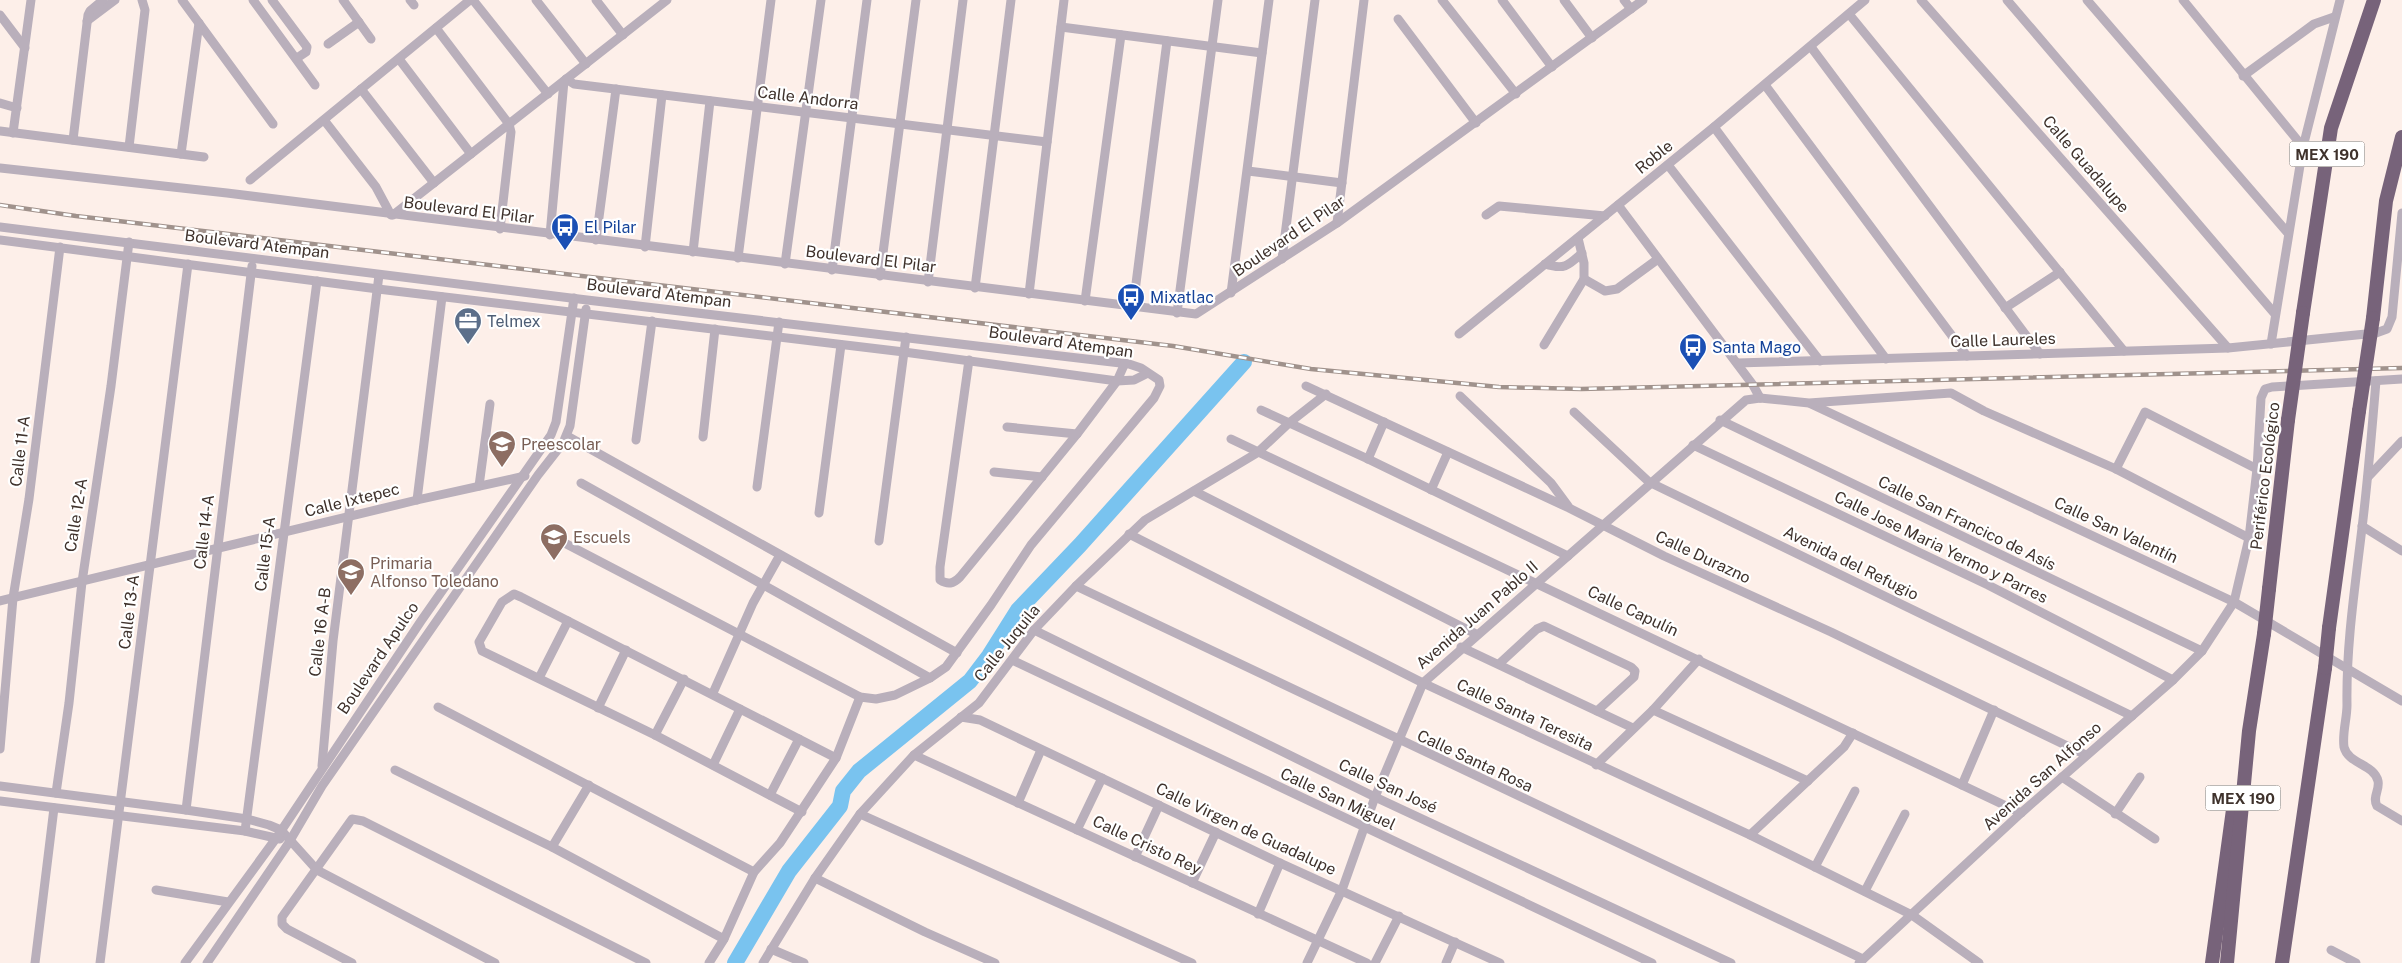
<svg xmlns="http://www.w3.org/2000/svg" width="2402" height="963" font-family="'Public Sans',sans-serif">
  <style>
    .lines { fill: none; stroke-linecap: round; stroke-linejoin: round }
    .river { stroke: #79c3ef; stroke-width: 16 }
    .minor { stroke: #b9afbb; stroke-width: 9 }
    .highway { stroke: #77637a; stroke-width: 14 }
    .rail-casing { stroke: #a0928c; stroke-width: 4.5 }
    .rail { stroke: #fff; stroke-width: 2.5; stroke-dasharray: 8; stroke-linecap: butt }
    .highway-bridge { stroke: #77637a; stroke-width: 14 }
    .labels { text-anchor: middle; dominant-baseline: central; stroke-width: 4.5; stroke-linejoin: round; paint-order: stroke }
    .shield { fill: #fff; stroke: #79706b; stroke-width: 1 }
    .shield-label { font-size: 15px; font-weight: bold; fill: #3f322c }
    .street-label { font-size: 16px; fill: #3f322c; stroke: #fff }
    .transit-label { font-size: 16px; fill: #164399; stroke: #fff; text-anchor: start }
    .service-label { font-size: 16px; fill: #4e5e75; stroke: #fff; text-anchor: start }
    .education-label { font-size: 16px; fill: #785e54; stroke: #fff; text-anchor: start }
  </style>
  <rect width="100%" height="100%" fill="#fdefe9"/>
  <g class="lines">
    <path class="river" d="M735 963 789 871 840 806 843 791 859 771 970 681 989 656 1018 610 1080 545 1244 362"/>
    <g class="minor">
      <path d="M182 0 273 124"/>
      <path d="M253 0 315 85"/>
      <path d="M272 0 307 47 306 52 297 58"/>
      <path d="M343 0 371 39"/>
      <path d="M410 0 414 5"/>
      <path d="M473 0 548 94"/>
      <path d="M536 0 586 64"/>
      <path d="M596 0 623 35"/>
      <path d="M1442 0 1516 94"/>
      <path d="M1502 0 1552 67"/>
      <path d="M1564 0 1592 38"/>
      <path d="M1624 0 1631 9"/>
      <path d="M1921 0 2228 348"/>
      <path d="M2007 0 2275 314"/>
      <path d="M2087 0 2287 232"/>
      <path d="M2183 0 2303 147"/>
      <path d="M1849 14 2124 351"/>
      <path d="M0 15 25 48"/>
      <path d="M1398 19 1476 123"/>
      <path d="M87 21 115 0"/>
      <path d="M1061 27 1262 53"/>
      <path d="M436 28 509 124 511 132 500 229"/>
      <path d="M328 44 359 22"/>
      <path d="M1811 47 2040 354"/>
      <path d="M399 59 471 154"/>
      <path d="M2243 76 2314 24 2334 17"/>
      <path d="M566 79 574 84 1047 142"/>
      <path d="M1765 85 1967 356"/>
      <path d="M361 89 434 183"/>
      <path d="M0 103 17 108"/>
      <path d="M324 120 376 187 391 215"/>
      <path d="M1714 127 1886 359"/>
      <path d="M0 131 204 157"/>
      <path d="M13 133 31 0"/>
      <path d="M73 140 88 15 90 11 103 0"/>
      <path d="M129 147 145 10 142 0"/>
      <path d="M181 154 199 23"/>
      <path d="M1668 165 1820 361"/>
      <path d="M0 168 227 193 1196 314 1337 223 1643 0"/>
      <path d="M1248 171 1342 183"/>
      <path d="M250 180 470 0"/>
      <path d="M1618 205 1753 385 1760 398"/>
      <path d="M393 215 667 0"/>
      <path d="M1486 215 1499 206 1605 216"/>
      <path d="M1337 223 1364 0"/>
      <path d="M0 227 587 300 1129 364 1141 368 1159 380 1160 386 1154 398 1031 545 991 605 946 667 930 678 895 695 876 699 860 697 553 537"/>
      <path d="M550 235 564 81"/>
      <path d="M0 240 378 289 904 352 1117 381 1134 380 1146 374"/>
      <path d="M596 240 616 89"/>
      <path d="M645 247 662 95"/>
      <path d="M693 252 710 101"/>
      <path d="M738 258 771 0"/>
      <path d="M1282 259 1315 0"/>
      <path d="M785 264 821 0"/>
      <path d="M1545 264C1564 270 1568 266 1582 253"/>
      <path d="M832 270 867 0"/>
      <path d="M880 276 916 0"/>
      <path d="M1584 279 1605 291 1617 289 1658 259"/>
      <path d="M928 282 963 0"/>
      <path d="M975 288 1011 0"/>
      <path d="M1231 293 1269 0"/>
      <path d="M1029 294 1064 0"/>
      <path d="M1085 301 1121 35"/>
      <path d="M1133 307 1167 41"/>
      <path d="M2005 308 2060 272"/>
      <path d="M1177 313 1218 0"/>
      <path d="M1459 334 1714 127 1865 0"/>
      <path d="M2271 344 2303 147 2340 0"/>
      <path d="M1544 345 1584 279V263L1578 238"/>
      <path d="M969 360 940 567V580C948 585 953 584 960 577L1077 434 1117 381 1125 363"/>
      <path d="M1737 363 2228 348 2376 333 2387 329 2392 317 2402 213"/>
      <path d="M2376 381C2372 430 2368 479 2362 528 2355 587 2346 646 2347 705 2347 719 2342 733 2344 747 2348 764 2374 764 2378 781 2380 790 2372 797 2377 806L2402 821"/>
      <path d="M1306 386 1569 508 1664 556 1831 632 2086 755"/>
      <path d="M1460 396 1551 483 1568 506"/>
      <path d="M1811 404 2234 602 2402 701"/>
      <path d="M1261 410 1368 459 1568 556"/>
      <path d="M1574 412 1649 482 2132 716"/>
      <path d="M1720 420 2202 651"/>
      <path d="M1007 427 1077 434"/>
      <path d="M567 436 957 653"/>
      <path d="M703 437 715 329"/>
      <path d="M1231 439 2021 813"/>
      <path d="M636 440 652 321"/>
      <path d="M1693 445 1988 585 2173 680"/>
      <path d="M1368 459 1384 422"/>
      <path d="M2116 469 2145 412 2257 469"/>
      <path d="M994 472 1042 477"/>
      <path d="M2368 477 2402 441"/>
      <path d="M581 483 930 678"/>
      <path d="M479 486 490 404"/>
      <path d="M757 487 779 322"/>
      <path d="M1431 490 1448 452"/>
      <path d="M1194 491 1476 634"/>
      <path d="M417 500 442 297"/>
      <path d="M819 513 841 345"/>
      <path d="M2362 526 2402 551"/>
      <path d="M1129 534 1423 683 1750 835 1912 915 1979 963"/>
      <path d="M879 541 906 337"/>
      <path d="M1076 586 1863 959"/>
      <path d="M0 601 417 500 525 476"/>
      <path d="M1034 630 1375 797 1731 963"/>
      <path d="M1461 647 1633 728"/>
      <path d="M1012 660 1652 963"/>
      <path d="M1499 664 1537 629 1544 626 1631 667 1635 671 1634 677 1597 711"/>
      <path d="M539 678 568 621"/>
      <path d="M713 693 753 603 780 555"/>
      <path d="M438 707 754 872"/>
      <path d="M598 708 626 650"/>
      <path d="M1653 710 1808 781"/>
      <path d="M961 717 980 720 1280 863 1500 963"/>
      <path d="M655 735 684 679"/>
      <path d="M0 749 13 598 29 499 60 247"/>
      <path d="M914 755 1367 963"/>
      <path d="M713 765 740 709"/>
      <path d="M1596 765 1653 710 1699 659"/>
      <path d="M322 766 333 641 379 275"/>
      <path d="M395 770 552 847 724 939"/>
      <path d="M2062 777 2155 839"/>
      <path d="M1962 785 1994 710"/>
      <path d="M0 786 186 810 247 819 269 825 281 830 317 870 495 963"/>
      <path d="M56 793 69 703 82 582 111 386 129 242"/>
      <path d="M770 795 799 739"/>
      <path d="M0 801 245 831 280 839"/>
      <path d="M1018 803 1041 750"/>
      <path d="M186 810 252 266"/>
      <path d="M802 812 655 735 482 651 479 642 502 602 514 594 521 597 836 758"/>
      <path d="M860 814 1192 963"/>
      <path d="M2115 814 2140 777"/>
      <path d="M1077 830 1102 778"/>
      <path d="M245 831 317 281"/>
      <path d="M1750 835 1844 747 1853 733"/>
      <path d="M552 847 589 785"/>
      <path d="M1135 857 1159 805"/>
      <path d="M1815 867 1855 791"/>
      <path d="M815 878 925 932 995 963"/>
      <path d="M1192 883 1216 832"/>
      <path d="M156 890 228 902"/>
      <path d="M1865 891 1905 814"/>
      <path d="M1258 914 1280 863"/>
      <path d="M771 949 804 963"/>
      <path d="M2331 950 2356 963"/>
      <path d="M35 963 54 808"/>
      <path d="M100 963 188 264"/>
      <path d="M185 963 277 837 421 621 551 435 556 422 574 298"/>
      <path d="M207 963 288 844 322 786 538 475 563 443 570 426 586 309"/>
      <path d="M352 963 287 929 282 924V917L352 819 363 821 646 963"/>
      <path d="M709 963 724 939 754 872 780 843 836 758 860 697"/>
      <path d="M763 963 815 878 860 814 914 755 979 703 1034 630 1076 586 1145 520 1257 453 1289 423 1326 394"/>
      <path d="M1307 963 1342 890 1375 797 1423 683 1746 400 1760 398 1809 403 1951 393 1984 411 2116 469 2249 538"/>
      <path d="M1375 963 1399 916"/>
      <path d="M1446 963 1455 942"/>
      <path d="M1859 963 2021 813 2173 680 2202 651 2234 602 2249 538 2257 469 2261 398 2265 389 2272 387 2402 379"/>
    </g>
    <g class="highway">
      <path d="M2303 313 2331 128 2374 0"/>
      <path d="M2373 318 2386 201 2402 137"/>
      <path d="M2269 589 2288 420"/>
      <path d="M2329 628 2359 411"/>
      <path d="M2212 963 2235 795"/>
      <path d="M2227 963 2249 731 2264 634"/>
      <path d="M2282 963 2325 668"/>
    </g>
    <g class="rail-casing">
      <path id="rail" d="M0 205 76 216 1173 346 1311 369 1499 387 1581 389 2402 368"/>
    </g>
    <use href="#rail" class="rail"/>
    <g class="highway-bridge">
      <path d="M2359 411 2373 318"/>
      <path d="M2288 420 2303 313"/>
      <path d="M2264 634 2269 589"/>
      <path d="M2325 668 2329 628"/>
    </g>
  </g>
  <defs>
    <g id="bus-pin" transform="scale(1.4375)"><path d="M0 17L-7.5 6A9.5 9.5 0 1 1 7.5 6Z" fill="#1a4fb4" stroke="#fff"/><path d="M-5-6H5V4H4V6H2V4H-2V6H-4V4H-5ZM-3.5-4V0h7V-4ZM-3.5 1.2v1.5H-2V1.2ZM2 1.2v1.5H3.5V1.2Z" fill="#fff"/></g>
    <g id="office-pin" transform="scale(1.4375)"><path d="M0 17L-7.5 6A9.5 9.5 0 1 1 7.5 6Z" fill="#5c6f8a" stroke="#fff"/><path d="M-6-3h4V-5.5h4V-3h4V5H-6ZM-1-4.5V-3h2v-1.5ZM-6 0V1H6V0Z" fill="#fff"/></g>
    <g id="school-pin" transform="scale(1.4375)"><path d="M0 17L-7.5 6A9.5 9.5 0 1 1 7.5 6Z" fill="#8d6e63" stroke="#fff"/><path d="M0-5L7-2L0 1L-7-2ZM-4 1L0 2.5L4 1V4Q0 6-4 4Z" fill="#fff"/></g>
  </defs>
  <g fill-rule="evenodd">
    <use href="#bus-pin" x="565" y="227"/>
    <use href="#bus-pin" x="1131" y="297"/>
    <use href="#office-pin" x="468" y="321"/>
    <use href="#bus-pin" x="1693" y="347"/>
    <use href="#school-pin" x="502" y="444"/>
    <use href="#school-pin" x="554" y="537"/>
    <use href="#school-pin" x="351" y="572"/>
  </g>
  <g class="labels">
    <g class="shield">
      <rect x="2289.5" y="141.5" width="75" height="25" rx="4"/>
      <rect x="2205.5" y="785.5" width="75" height="25" rx="4"/>
    </g>
    <g class="shield-label">
      <text x="2327" y="154">MEX 190</text>
      <text x="2243" y="798">MEX 190</text>
    </g>
    <g class="street-label">
      <text transform="translate(808 98) rotate(7)">Calle Andorra</text>
      <text transform="translate(1654 157) rotate(-39)">Roble</text>
      <text transform="translate(2086 164) rotate(49)">Calle Guadalupe</text>
      <text transform="translate(469 210) rotate(7)">Boulevard El Pilar</text>
      <text transform="translate(1289 236) rotate(-34)">Boulevard El Pilar</text>
      <text transform="translate(257 244) rotate(7)">Boulevard Atempan</text>
      <text transform="translate(871 259) rotate(7)">Boulevard El Pilar</text>
      <text transform="translate(659 293) rotate(7)">Boulevard Atempan</text>
      <text transform="translate(2003 340) rotate(-2)">Calle Laureles</text>
      <text transform="translate(1061 342) rotate(8)">Boulevard Atempan</text>
      <text transform="translate(20 451) rotate(-83)">Calle 11-A</text>
      <text transform="translate(2265 476) rotate(-83)">Periférico Ecológico</text>
      <text transform="translate(352 500) rotate(-14)">Calle Ixtepec</text>
      <text transform="translate(76 515) rotate(-81)">Calle 12-A</text>
      <text transform="translate(1967 523) rotate(26)">Calle San Francico de Asís</text>
      <text transform="translate(2116 530) rotate(25)">Calle San Valentín</text>
      <text transform="translate(204 532) rotate(-83)">Calle 14-A</text>
      <text transform="translate(1941 547) rotate(26)">Calle Jose Maria Yermo y Parres</text>
      <text transform="translate(265 554) rotate(-83)">Calle 15-A</text>
      <text transform="translate(1703 557) rotate(25)">Calle Durazno</text>
      <text transform="translate(1851 563) rotate(26)">Avenida del Refugio</text>
      <text transform="translate(1633 611) rotate(25)">Calle Capulín</text>
      <text transform="translate(129 612) rotate(-83)">Calle 13-A</text>
      <text transform="translate(1477 615) rotate(-41)">Avenida Juan Pablo II</text>
      <text transform="translate(320 632) rotate(-83)">Calle 16 A-B</text>
      <text transform="translate(1007 643) rotate(-51)">Calle Juquila</text>
      <text transform="translate(378 658) rotate(-56)">Boulevard Apulco</text>
      <text transform="translate(1525 715) rotate(25)">Calle Santa Teresita</text>
      <text transform="translate(1475 761) rotate(25)">Calle Santa Rosa</text>
      <text transform="translate(2042 776) rotate(-42)">Avenida San Alfonso</text>
      <text transform="translate(1388 786) rotate(25)">Calle San José</text>
      <text transform="translate(1338 799) rotate(25)">Calle San Miguel</text>
      <text transform="translate(1246 829) rotate(25)">Calle Virgen de Guadalupe</text>
      <text transform="translate(1147 845) rotate(25)">Calle Cristo Rey</text>
    </g>
    <g class="transit-label">
      <text x="584" y="227">El Pilar</text>
      <text x="1150" y="297">Mixatlac</text>
      <text x="1712" y="347">Santa Mago</text>
    </g>
    <g class="service-label">
      <text x="487" y="321">Telmex</text>
    </g>
    <g class="education-label">
      <text x="521" y="444">Preescolar</text>
      <text x="573" y="537">Escuels</text>
      <text x="370" y="563">Primaria<tspan x="370" dy="18">Alfonso Toledano</tspan></text>
    </g>
  </g>
</svg>
